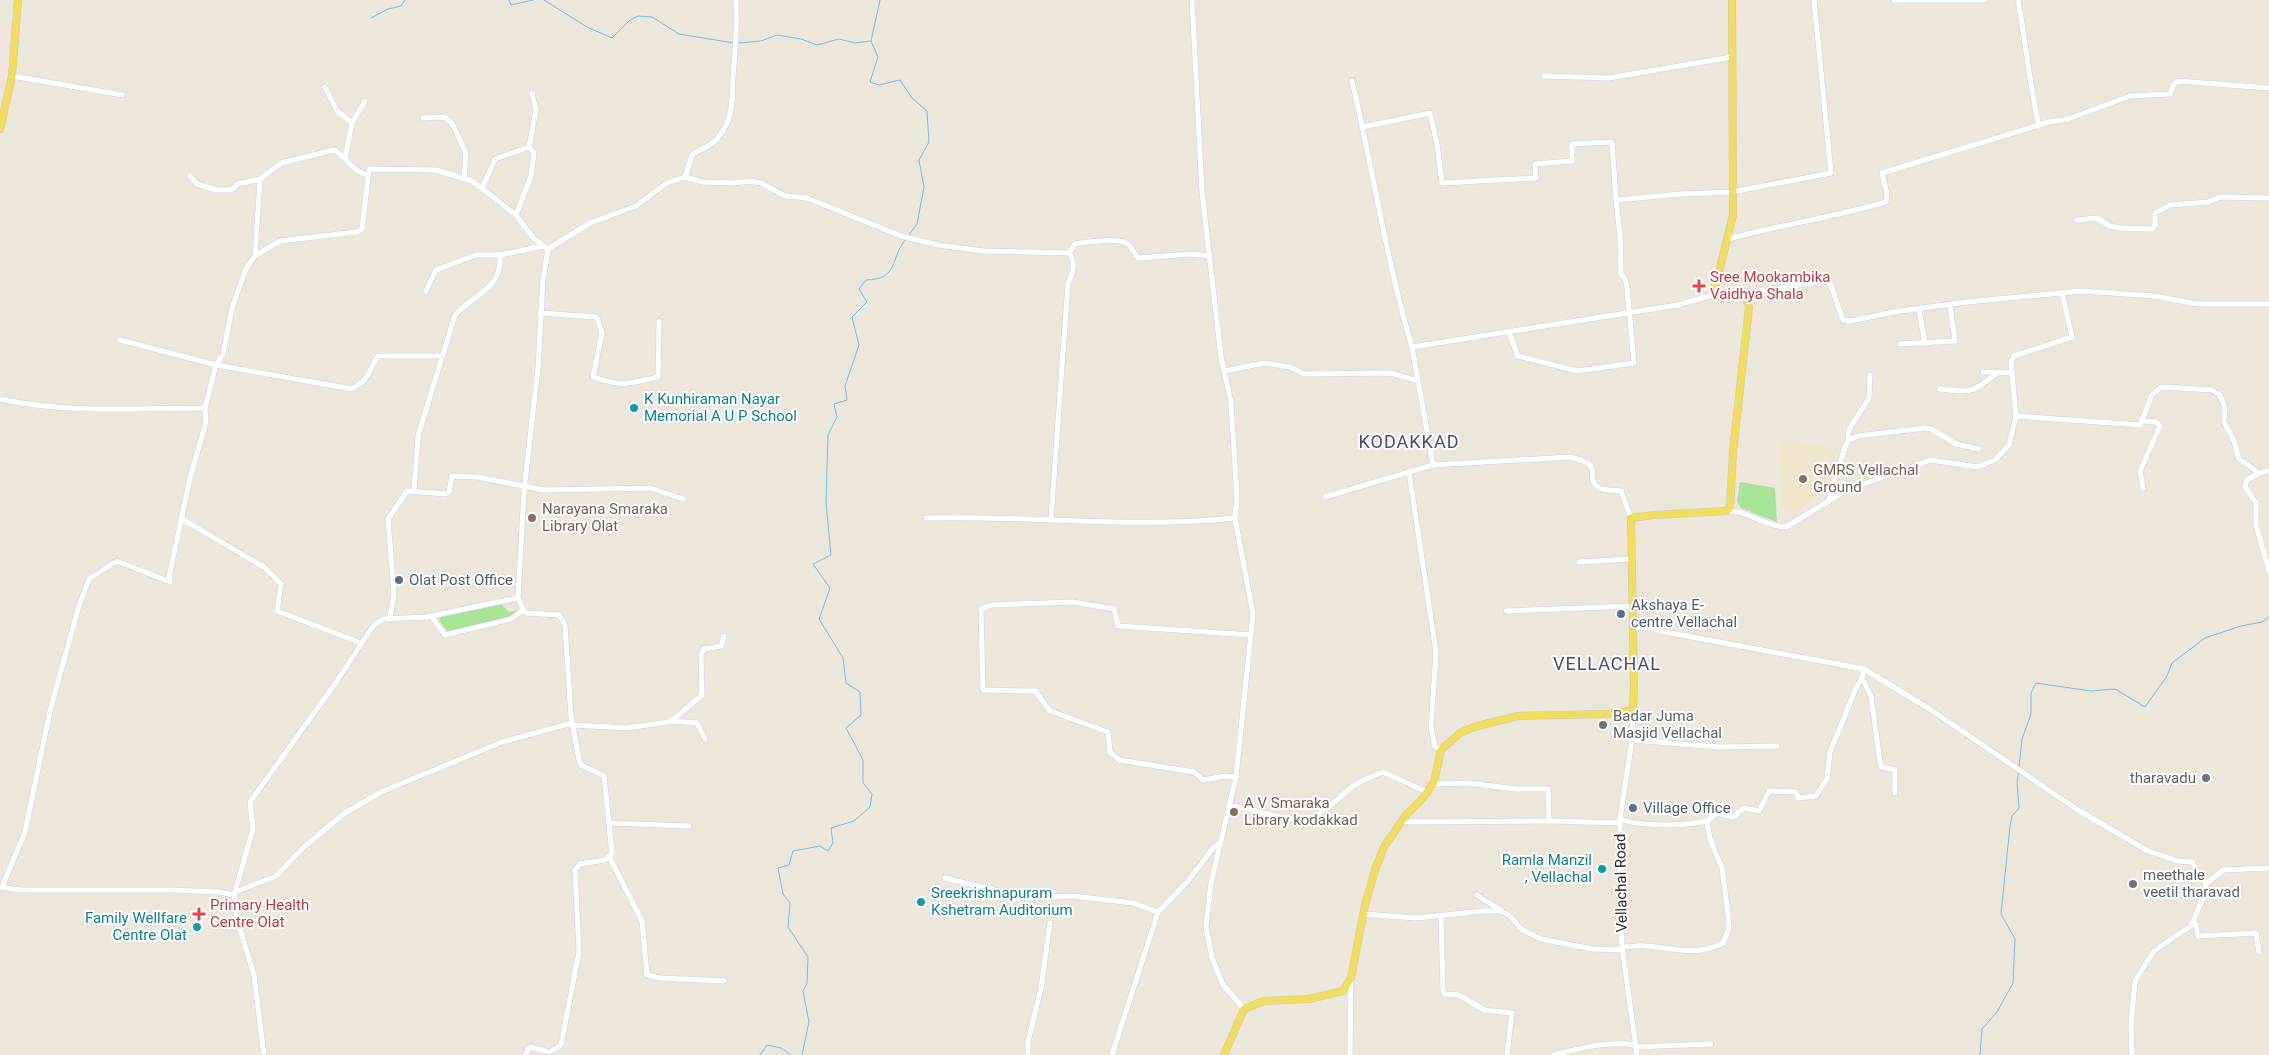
<svg xmlns="http://www.w3.org/2000/svg" width="2269" height="1055" font-family="Roboto,sans-serif">
  <style>
    .education { fill: #eee6ca }
    .green { fill: #a9e397 }
    .lines { fill: none; stroke-linecap: round; stroke-linejoin: round }
    .stream { stroke: #6ebfee; stroke-width: 1 }
    .minor-casing { stroke: #d1d2e3; stroke-width: 6 }
    .major-casing { stroke: #c8c8c8; stroke-width: 8 }
    .minor { stroke: #fff; stroke-width: 5 }
    .major { stroke: #f1de5c; stroke-width: 7 }
    .health-dot { fill: #e0444e; stroke: #fff; stroke-width: 2 }
    .culture-dot { fill: #0f9aa8; stroke: #fff; stroke-width: 2 }
    .education-dot { fill: #8d6e63; stroke: #fff; stroke-width: 2 }
    .service-dot { fill: #5c6f8a; stroke: #fff; stroke-width: 2 }
    .worship-dot { fill: #6b7280; stroke: #fff; stroke-width: 2 }
    .labels { text-anchor: middle; dominant-baseline: central; stroke-width: 4; stroke-linejoin: round; paint-order: stroke }
    .health-label { font-size: 15px; fill: #be3a42; stroke: #fff; text-anchor: start }
    .culture-label { font-size: 15px; fill: #0d838f; stroke: #fff; text-anchor: start }
    .education-label { font-size: 15px; fill: #785e54; stroke: #fff; text-anchor: start }
    .service-label { font-size: 15px; fill: #4e5e75; stroke: #fff; text-anchor: start }
    .worship-label { font-size: 15px; fill: #5b616d; stroke: #fff; text-anchor: start }
    .street-label { font-size: 15px; fill: #2a2a2a; stroke: #fff }
    .quarter-label { font-size: 18px; letter-spacing: 1px; fill: #4a4d7a; stroke: #fff }
  </style>
  <rect width="100%" height="100%" fill="#ece6db"/>
  <path class="education" d="M1779 440 1821 446 1829 452 1839 447 1831 467 1832 472 1827 475 1824 486 1808 503 1792 512 1783 507 1782 503Z"/>
  <g class="green">
    <path d="M1740 482 1775 488 1777 522 1741 508 1737 501Z"/>
    <path d="M501 604 509 612 519 610 510 617 448 632 439 620 441 617Z"/>
  </g>
  <g class="lines">
    <g class="stream">
      <path d="M509 0 511 5 533 0"/>
      <path d="M544 0 587 27 612 38 630 20 638 16 652 17 679 34 734 43"/>
      <path d="M880 0 871 41 878 57 870 82 879 85 900 80 912 98 927 111 929 142 919 160 924 187 917 224 908 236"/>
      <path d="M371 18 388 9 401 6 405 0"/>
      <path d="M738 43 761 41 777 35 801 39 817 45 839 39 855 43 871 41"/>
      <path d="M2019 767 2022 739 2031 714V693L2036 683 2091 691 2115 689 2145 707 2167 676 2172 663 2205 638 2241 626 2262 622 2269 617"/>
      <path d="M760 1055 767 1045 781 1048 791 1055"/>
      <path d="M802 1055 809 1022 803 991 807 983 808 957 788 927 790 903 783 894 778 868 789 865 793 851 820 846 828 851 833 843 831 828 854 821 870 807 872 794 863 783V760L846 728 861 715 860 692 846 683 843 658 819 619 830 588 813 564 831 555 826 502 828 435 837 417 834 404 847 400 845 386 859 345 852 317 867 302 859 289 866 280C900 279 889 259 906 239"/>
      <path d="M1980 1055 1982 1029 1997 1012 2013 983 2015 939 2001 914 2010 826 2012 816 2019 808 2017 782 2019 771"/>
    </g>
    <g class="minor-casing">
      <g id="minor">
        <path d="M1192 0 1202 192 1221 357 1231 402 1237 498 1235 518 1253 614 1236 777 1211 883 1206 926 1212 958 1223 985 1244 1009"/>
        <path d="M1894 0H1984"/>
        <path d="M2018 0C2026 42 2029 84 2039 126"/>
        <path d="M12 76 123 95"/>
        <path d="M1544 76 1609 78 1732 57"/>
        <path d="M1352 81C1373 169 1386 260 1412 347"/>
        <path d="M325 87 337 111 352 123"/>
        <path d="M423 118 444 117 452 123 466 153 464 178"/>
        <path d="M1363 127 1430 113 1437 144 1442 183 1536 178 1535 164 1572 161V144L1612 142 1616 200"/>
        <path d="M345 158 352 123 365 101"/>
        <path d="M190 176 197 184 216 190H231L238 184 260 179 281 163 334 150C349 159 351 171 368 175"/>
        <path d="M685 177 702 182 733 183 752 181 761 183 785 196 807 198 901 236 938 245 983 251 1069 253C1076 262 1073 274 1068 283L1051 519"/>
        <path d="M482 188 495 159 529 147"/>
        <path d="M516 215 531 176 534 153 529 147 536 110 532 93"/>
        <path d="M2077 220 2097 218 2110 226 2119 228 2152 229 2155 225V213L2170 205 2208 202 2220 197 2269 198"/>
        <path d="M1728 239C1780 225 1834 217 1886 202L1887 194 1882 173 2049 122 2068 119 2130 96 2170 94 2174 84 2178 81 2269 88"/>
        <path d="M1069 253 1075 244C1085 242 1118 238 1126 243 1132 246 1133 253 1138 258L1191 254 1210 256"/>
        <path d="M255 256 260 179"/>
        <path d="M426 291 436 270 476 255H500"/>
        <path d="M1745 297 1752 292 1826 281 1831 285 1843 320 1851 321 1893 312 1967 302 2082 291 2155 296 2196 304H2269"/>
        <path d="M1919 309 1925 344"/>
        <path d="M540 313 597 317 602 333 593 377C622 387 629 384 658 377L659 321"/>
        <path d="M1509 332 1518 356 1577 371 1634 363 1627 287 1625 279 1621 274 1620 235 1616 200 1681 194 1732 192 1831 173 1814 0"/>
        <path d="M120 340 216 365 352 389 364 381 378 356H443"/>
        <path d="M1900 344 1955 341 1950 305"/>
        <path d="M1225 371 1264 363 1290 367 1304 374 1391 373 1418 381"/>
        <path d="M1983 372 2011 373"/>
        <path d="M1940 389C1972 393 1971 393 1997 373"/>
        <path d="M0 399C67 414 137 408 205 408"/>
        <path d="M2016 416 2140 425 2152 395 2161 387 2212 390 2220 395 2225 409 2224 422 2234 441 2239 459 2259 473 2269 471"/>
        <path d="M2143 421 2156 422 2160 426 2140 471 2143 488"/>
        <path d="M1849 440 1848 433 1850 428 1869 398 1870 375"/>
        <path d="M1433 465 1570 457C1608 465 1583 477 1598 487 1605 492 1613 489 1621 491L1631 518"/>
        <path d="M2259 473 2247 480 2245 487 2256 503V525L2269 571"/>
        <path d="M414 492 418 436 455 315C475 293 502 290 500 255L543 246"/>
        <path d="M1325 497 1409 472"/>
        <path d="M1828 502 1845 447 1849 440 1858 436 1925 428 1931 429 1956 444 1979 449"/>
        <path d="M1726 511C1746 509 1765 527 1786 527L1847 490 1931 460 1977 467 1995 460 2009 445 2016 416 2011 362 2014 356 2072 337 2062 292"/>
        <path d="M926 518C1029 515 1133 529 1235 518"/>
        <path d="M182 519 264 567 281 584 277 611 361 643"/>
        <path d="M1579 562 1630 559"/>
        <path d="M518 598 525 613 559 615 565 625 571 716 579 760 581 765 604 776 612 854 605 860 580 864 575 870 579 952 561 1045 550 1052 530 1047 525 1055"/>
        <path d="M1506 611 1632 606"/>
        <path d="M431 616 445 635 511 619 523 610"/>
        <path d="M390 619 394 593 388 519 407 491 446 494 449 492 452 476 477 477 544 490 650 488 683 499"/>
        <path d="M1632 627 1652 628 1665 632 1864 669 1928 708 2078 810 2148 851 2178 861 2192 862 2206 884 2205 892 2192 925 2154 951 2135 981 2131 1024 2132 1055"/>
        <path d="M1862 678 1871 696 1880 762 1882 767 1895 770V793"/>
        <path d="M1633 710 1632 740 1620 819 1621 904 1622 947 1637 1055"/>
        <path d="M671 721 697 723 705 739"/>
        <path d="M573 725 627 728 668 722 674 719 702 695 701 654 704 649 721 646 724 636"/>
        <path d="M1632 740 1719 747 1777 746"/>
        <path d="M1441 750 1435 747 1431 727 1436 652 1409 472 1433 465 1412 347 1678 305 1716 294"/>
        <path d="M1236 777 1225 776 1203 780 1194 772 1119 760 1110 752 1108 732 1050 711 1035 691 983 690 981 609 991 605 1073 602 1114 609 1118 626 1251 635"/>
        <path d="M1433 784 1468 783 1516 789H1548L1549 819 1551 821 1620 823"/>
        <path d="M1228 806C1252 807 1286 823 1308 818 1328 813 1341 793 1358 783 1366 779 1375 775 1383 772L1427 792"/>
        <path d="M1620 819C1641 827 1685 826 1707 821L1710 839 1722 868 1728 914 1729 928 1723 943C1695 957 1674 948 1645 946 1638 945 1629 947 1622 947"/>
        <path d="M1707 821 1717 813 1733 817 1744 808 1759 811 1769 791 1796 792 1798 798 1816 796 1827 779 1830 752 1856 688 1862 678 1864 669"/>
        <path d="M1401 822 1551 821"/>
        <path d="M609 823 689 826"/>
        <path d="M610 858 642 921 647 975 660 978 724 981"/>
        <path d="M945 878 1027 898 1072 896 1133 903 1158 912"/>
        <path d="M2206 884 2223 870 2269 868"/>
        <path d="M0 887 19 890H173L219 892 234 895"/>
        <path d="M2 887 25 832 50 711 78 609 89 579 117 561 170 582 169 577 190 478 206 422 205 408 216 365 223 354 232 308 246 269 255 256 280 241 357 232 362 229 369 169 436 170 472 181 516 215 533 238 548 249"/>
        <path d="M235 892 276 876 305 846 345 813 381 792 502 742 572 723"/>
        <path d="M1477 895 1511 917 1521 929 1541 939 1592 949 1622 950"/>
        <path d="M1364 914 1416 918 1484 911H1502"/>
        <path d="M1441 917 1443 991 1445 994 1459 995 1484 1010 1512 1013 1507 1055"/>
        <path d="M211 919H237"/>
        <path d="M2193 922 2196 925 2198 936 2256 933 2259 952"/>
        <path d="M1635 1047 1711 1044"/>
        <path d="M264 1055 254 975 237 919 234 895 253 829 250 802 337 681 373 626 383 619 426 617 518 598 524 491 538 368 543 280 548 249 590 223 636 206 667 183 685 177 692 155C704 147 715 145 722 132 736 112 731 88 734 65 736 43 737 22 736 0"/>
        <path d="M1028 1055V1042L1041 988 1050 923"/>
        <path d="M1112 1055 1158 912 1188 881 1213 848 1221 842"/>
        <path d="M1350 1055 1351 979"/>
        <path d="M1554 1055C1579 1048 1608 1041 1635 1045"/>
      </g>
    </g>
    <g class="major-casing">
      <g id="major">
        <path d="M0 129 12 76 18 0"/>
        <path d="M1224 1055 1244 1009 1264 1001 1309 999 1343 991 1351 978 1365 905 1375 870 1384 847 1406 815 1423 798 1434 782 1441 750 1460 733 1477 726 1518 716 1607 714 1633 710 1634 688 1631 518 1654 515 1726 511 1730 508 1733 452 1749 307 1745 296 1740 294 1717 295 1715 288 1733 215 1732 0"/>
      </g>
    </g>
    <use href="#minor" class="minor"/>
    <use href="#major" class="major"/>
  </g>
  <g class="health-dot">
    <path d="M1696.5 278.5h5v5h5v5h-5v5h-5v-5h-5v-5h5z"/>
    <path d="M196.5 906.5h5v5h5v5h-5v5h-5v-5h-5v-5h5z"/>
  </g>
  <g class="culture-dot">
    <circle cx="634" cy="408" r="5"/>
    <circle cx="1602" cy="869" r="5"/>
    <circle cx="921" cy="902" r="5"/>
    <circle cx="197" cy="927" r="5"/>
  </g>
  <g class="education-dot">
    <circle cx="1803" cy="479" r="5"/>
    <circle cx="532" cy="518" r="5"/>
    <circle cx="1234" cy="812" r="5"/>
  </g>
  <g class="service-dot">
    <circle cx="399" cy="580" r="5"/>
    <circle cx="1621" cy="614" r="5"/>
    <circle cx="1633" cy="808" r="5"/>
  </g>
  <g class="worship-dot">
    <circle cx="1603" cy="725" r="5"/>
    <circle cx="2206" cy="778" r="5"/>
    <circle cx="2133" cy="884" r="5"/>
  </g>
  <g class="labels">
    <g class="health-label">
      <text x="1710" y="277">Sree Mookambika<tspan x="1710" dy="17">Vaidhya Shala</tspan></text>
      <text x="210" y="905">Primary Health<tspan x="210" dy="17">Centre Olat</tspan></text>
    </g>
    <g class="culture-label">
      <text x="644" y="399">K Kunhiraman Nayar<tspan x="644" dy="17">Memorial A U P School</tspan></text>
      <text x="1592" y="860" text-anchor="end">Ramla Manzil<tspan x="1592" dy="17">, Vellachal</tspan></text>
      <text x="931" y="893">Sreekrishnapuram<tspan x="931" dy="17">Kshetram Auditorium</tspan></text>
      <text x="187" y="918" text-anchor="end">Family Wellfare<tspan x="187" dy="17">Centre Olat</tspan></text>
    </g>
    <g class="education-label">
      <text x="1813" y="470">GMRS Vellachal<tspan x="1813" dy="17">Ground</tspan></text>
      <text x="542" y="509">Narayana Smaraka<tspan x="542" dy="17">Library Olat</tspan></text>
      <text x="1244" y="803">A V Smaraka<tspan x="1244" dy="17">Library kodakkad</tspan></text>
    </g>
    <g class="service-label">
      <text x="409" y="580">Olat Post Office</text>
      <text x="1631" y="605">Akshaya E-<tspan x="1631" dy="17">centre Vellachal</tspan></text>
      <text x="1643" y="808">Village Office</text>
    </g>
    <g class="worship-label">
      <text x="1613" y="716">Badar Juma<tspan x="1613" dy="17">Masjid Vellachal</tspan></text>
      <text x="2196" y="778" text-anchor="end">tharavadu</text>
      <text x="2143" y="875">meethale<tspan x="2143" dy="17">veetil tharavad</tspan></text>
    </g>
    <g class="street-label">
      <text transform="translate(1621 883) rotate(-91)">Vellachal Road</text>
    </g>
    <g class="quarter-label">
      <text x="1409" y="441">KODAKKAD</text>
      <text x="1607" y="663">VELLACHAL</text>
    </g>
  </g>
</svg>
